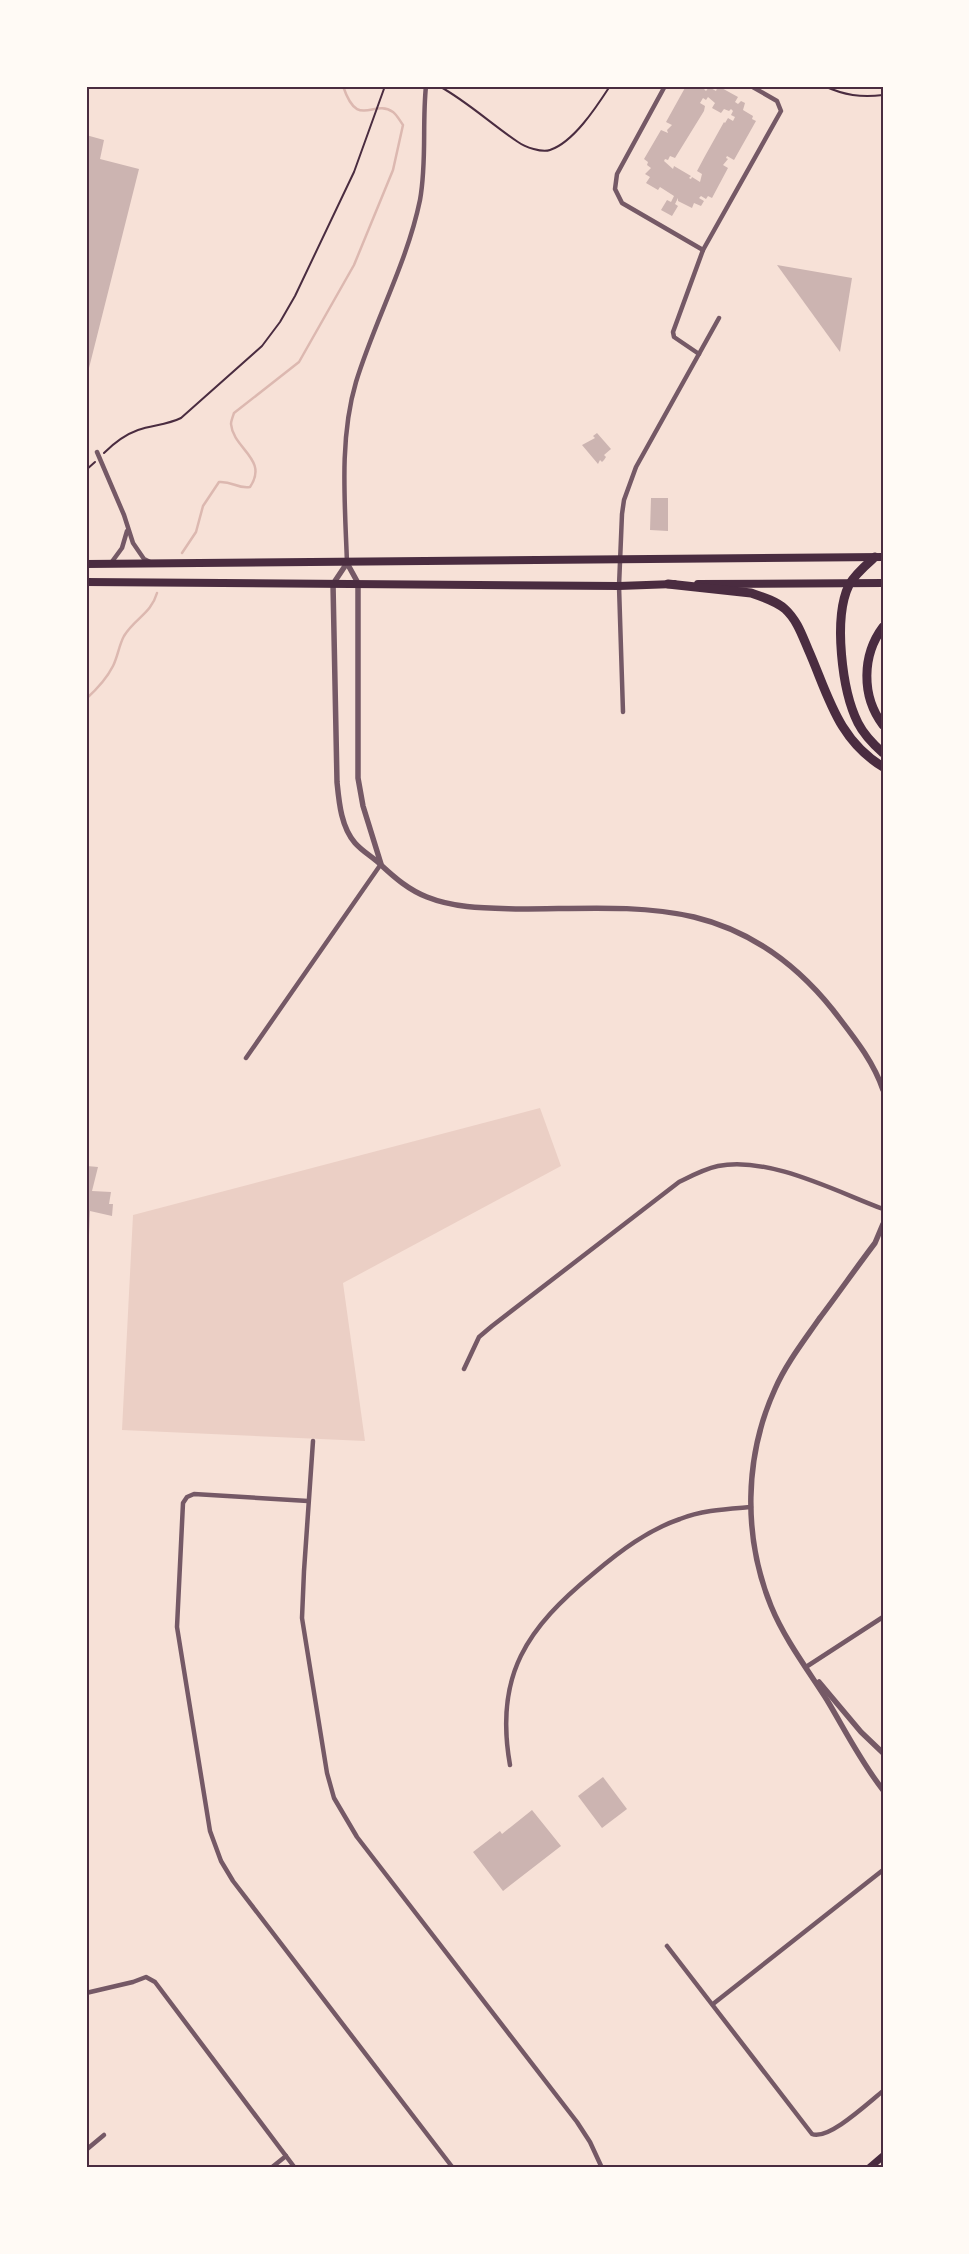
<svg xmlns="http://www.w3.org/2000/svg" width="969" height="2254" font-family="Arial,sans-serif">
  <style>
    .green { fill: #ebcfc5 }
    .lines { fill: none; stroke-linecap: round; stroke-linejoin: round }
    .stream { stroke: #dcb8b0; stroke-width: 2.5 }
    .building { fill: #ccb4b1; fill-rule: evenodd }
    .path { stroke: #4a2c40; stroke-width: 2 }
    .minor { stroke: #755966; stroke-width: 4.5 }
    .tertiary { stroke: #755966; stroke-width: 5.5 }
    .primary { stroke: #4a2c40; stroke-width: 7 }
    .trunk { stroke: #4a2c40; stroke-width: 8 }
    .motorway { stroke: #4a2c40; stroke-width: 9 }
    .neatline { fill: none; stroke: #4a2c40; stroke-width: 2 }
  </style>
  <rect width="100%" height="100%" fill="#f7e1d7"/>
  <path class="green" d="M540 1108 561 1166 343 1283 365 1441 122 1430 133 1215Z"/>
  <g class="lines">
    <g class="stream">
      <path d="M182 553 196 532 203 506 219 482C233 481 237 489 250 487 269 459 233 449 231 424 231 421 233 416 234 413L299 362 354 265 393 170 403 125C400 121 397 115 393 112 373 98 358 131 343 86"/>
      <path d="M86 699C96 690 107 678 113 666 118 656 119 645 124 636 135 618 151 614 157 593"/>
    </g>
  </g>
  <g class="building">
    <path d="M686 86H701L706 91 709 87 716 91 718 86 738 97 735 102 738 104 741 101 745 103 743 110 753 116 752 119 756 121 734 160 727 156 726 158 728 159 723 165 728 168 712 198 708 196 706 199 701 196 699 198 704 201 701 206 694 203 692 208 678 201V198L675 204 678 206 672 216 661 210 667 200 671 202 674 196 660 187 658 190 646 183 650 177 645 174 651 168 647 165 648 162 644 159 661 130 668 133 667 130 672 125 666 122ZM708 97 715 103 712 108 721 113 724 109 729 111 731 109 733 111 731 115 735 117 733 121 728 118 725 123 724 122 705 156 697 171 702 174 700 182 692 177 691 179 689 178 691 176 674 166 673 169 664 161 665 159 668 160 670 156 675 158 704 111 705 106 700 103 703 98 706 100Z"/>
    <path d="M86 135 104 140 100 159 139 169 87 376Z"/>
    <path d="M777 265 852 278 840 352Z"/>
    <path d="M597 433 611 449 604 455 606 457 604 460 602 462 600 460 598 464 582 445 595 438 593 436Z"/>
    <path d="M651 498H668V531L650 530Z"/>
    <path d="M87 1166 98 1167 92 1191 111 1192 109 1204H113L112 1216 90 1211 89 1235H86Z"/>
    <path d="M603 1777 627 1809 602 1828 578 1796Z"/>
    <path d="M532 1810 561 1846 503 1891 473 1852 500 1831 502 1834Z"/>
  </g>
  <g class="lines">
    <g class="path">
      <path d="M439 86C468 102 491 124 518 142 525 147 542 153 550 150 574 142 597 106 610 86"/>
      <path d="M824 86C844 95 861 98 883 95"/>
      <path d="M104 453C114 443 124 435 138 430 152 425 167 425 181 418L262 346 280 322 295 296 354 172 385 86"/>
      <path d="M86 470 95 462"/>
    </g>
    <g class="minor">
      <path d="M665 86 617 174 615 189 622 203 703 250"/>
      <path d="M699 354 674 337 673 332 703 250 781 111 777 101 751 86"/>
      <path d="M97 452 124 515 133 543 144 559 150 562"/>
      <path d="M111 563 122 548 127 531"/>
      <path d="M347 563C345 504 339 439 356 382 375 320 407 263 420 200 427 162 422 124 426 86"/>
      <path d="M623 712 619 586 622 514 624 500 636 467 719 318"/>
      <path d="M246 1058 381 864"/>
      <path d="M464 1369 479 1337 492 1326 679 1182C691 1176 704 1169 718 1166 769 1156 835 1191 883 1209"/>
      <path d="M313 1441 304 1571 302 1618 327 1773 334 1798 357 1837 577 2122 590 2142 602 2168"/>
      <path d="M308 1501 194 1494 187 1497 183 1503 177 1627 210 1831 221 1861 233 1881 453 2168"/>
      <path d="M806 1667 883 1617"/>
      <path d="M510 1765C494 1675 527 1628 594 1573 620 1551 648 1530 680 1519 702 1510 727 1509 751 1507"/>
      <path d="M667 1946 812 2134C828 2141 869 2102 883 2091"/>
      <path d="M86 1993 133 1982 146 1977 155 1982 295 2168"/>
      <path d="M713 2004 883 1870"/>
      <path d="M86 2150 104 2135"/>
      <path d="M271 2168 286 2156"/>
    </g>
    <g class="tertiary">
      <path d="M381 864 363 806 358 778V583L347 563 333 584 337 782C339 802 341 827 355 843 363 852 373 857 381 865 395 878 409 890 427 897 457 909 489 908 521 909 578 909 638 904 694 917 752 931 797 965 833 1010 852 1035 873 1060 883 1090"/>
      <path d="M883 1224 875 1243C856 1268 838 1294 819 1319 803 1342 786 1364 775 1389 744 1457 743 1537 771 1606 785 1640 808 1670 827 1700 845 1730 861 1762 883 1790"/>
      <path d="M819 1682 861 1732 883 1753"/>
    </g>
    <path class="primary" d="M869 2168 883 2156"/>
    <g class="trunk">
      <path d="M86 564 883 557"/>
      <path d="M86 582 619 586 674 584"/>
      <path d="M698 584 883 583"/>
    </g>
    <g class="motorway">
      <path d="M875 557C866 565 855 574 849 585 833 618 842 691 858 723 864 735 873 744 883 753"/>
      <path d="M668 584 751 593C763 597 776 601 785 609 797 620 802 635 808 649 828 694 837 739 883 767"/>
      <path d="M883 627C862 655 861 696 883 725"/>
    </g>
  </g>
  <rect width="969" height="2254" fill="none" stroke="#fffaf5" stroke-width="175"/>
  <rect x="88" y="88" width="794" height="2078" class="neatline"/>
</svg>
